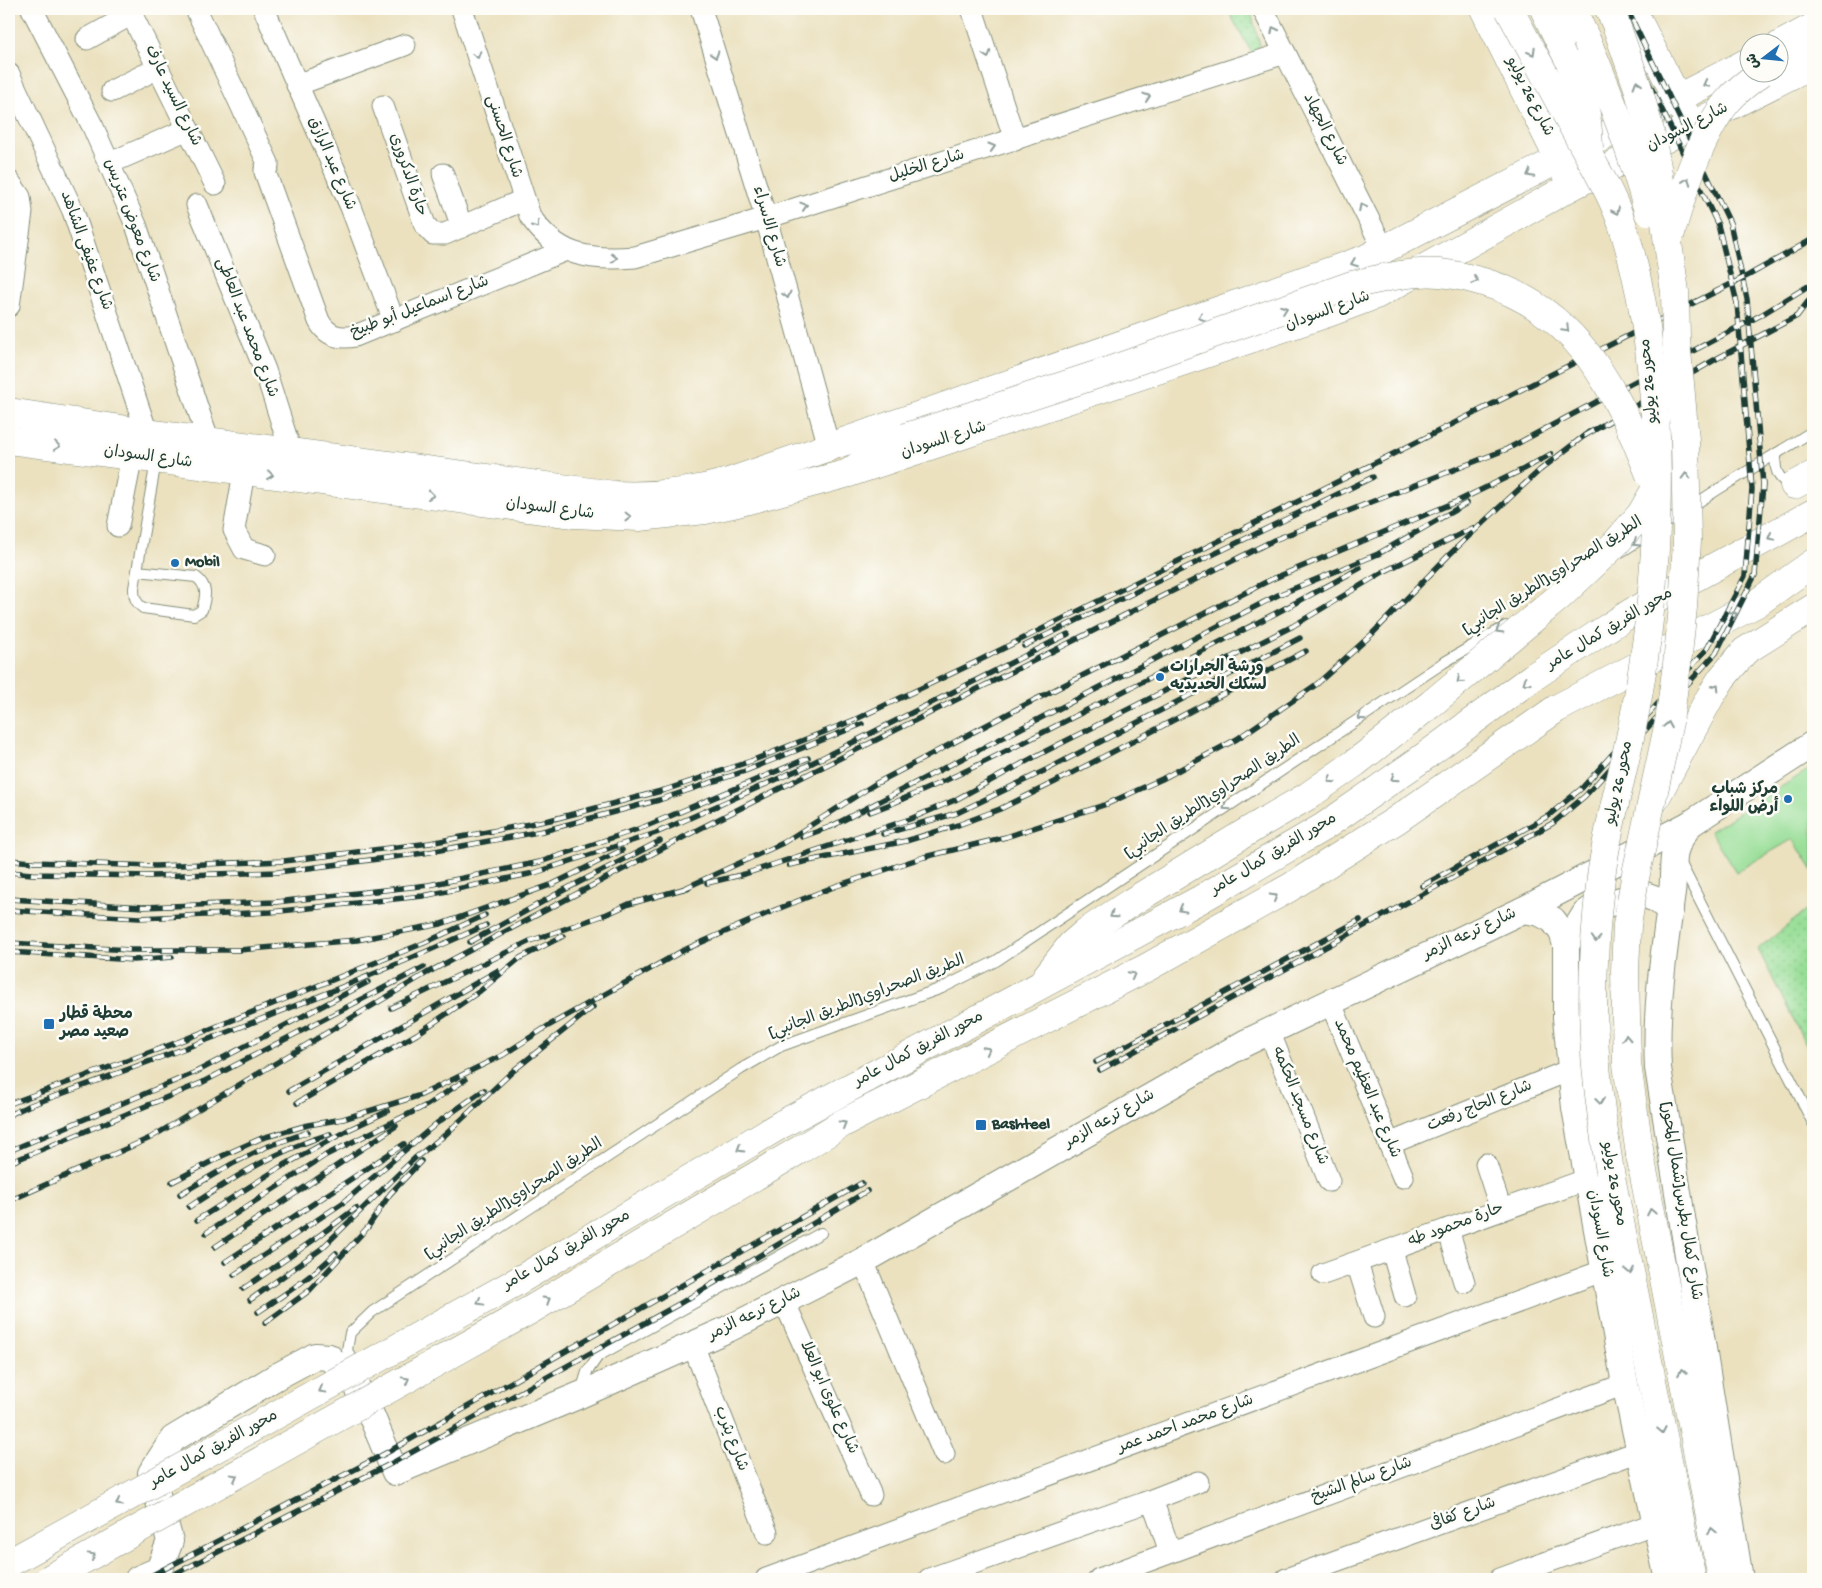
<svg xmlns="http://www.w3.org/2000/svg" width="1822" height="1588" font-family="'Gochi Hand','Playpen Sans Arabic',sans-serif">
  <style>
    .grass { fill: url(#grass-dots); stroke: #5c8e66 }
    .garden { fill: #98de97; stroke: #5c8e66 }
    .lines { fill: none; stroke-linecap: round; stroke-linejoin: round }
    .service-casing { stroke: #858f7a; stroke-width: 12 }
    .minor-casing { stroke: #858f7a; stroke-width: 23 }
    .tertiary-casing { stroke: #858f7a; stroke-width: 28 }
    .secondary-casing { stroke: #858f7a; stroke-width: 29 }
    .primary-casing { stroke: #858f7a; stroke-width: 29 }
    .trunk-casing { stroke: #858f7a; stroke-width: 29 }
    .motorway-casing { stroke: #858f7a; stroke-width: 29 }
    .service { stroke: #fff; stroke-width: 10 }
    .minor { stroke: #fff; stroke-width: 21 }
    .tertiary { stroke: #fff; stroke-width: 26 }
    .secondary { stroke: #fff; stroke-width: 28 }
    .primary { stroke: #fff; stroke-width: 28 }
    .trunk { stroke: #fff; stroke-width: 28 }
    .motorway { stroke: #fff; stroke-width: 28 }
    .rail-casing { stroke: #1f3d34; stroke-width: 5.5 }
    .rail { stroke: #fdfcf7; stroke-width: 4; stroke-dasharray: 11; stroke-linecap: butt }
    .trunk-bridge-casing { stroke: #858f7a; stroke-width: 29; stroke-linecap: butt }
    .motorway-bridge-casing { stroke: #858f7a; stroke-width: 29; stroke-linecap: butt }
    .trunk-bridge { stroke: #fff; stroke-width: 28 }
    .motorway-bridge { stroke: #fff; stroke-width: 28 }
    .oneway { stroke: #8f9e9a }
    .poi-dot { fill: #1f6fb2; stroke: #fdfcf7; stroke-width: 2 }
    .labels { text-anchor: middle; dominant-baseline: central; stroke-width: 5; stroke-linejoin: round; paint-order: stroke }
    .street-label { font-size: 16px; fill: #1f3d34; stroke: #fdfcf7 }
    .poi-label { font-size: 16px; font-weight: bold; fill: #1f3d34; stroke: #fdfcf7; text-anchor: start }
  </style>
  <defs>
    <pattern id="grass-dots" width="8" height="8" patternUnits="userSpaceOnUse" patternTransform="scale(1.25)"><rect width="8" height="8" fill="#98de97"/><path d="M2 2h.1M6 6h.1" fill="none" stroke="#83bf83" stroke-width="1.8" stroke-linecap="round"/></pattern>
  </defs>
  <rect width="100%" height="100%" fill="#fdfcf7"/>
  <filter id="ink" filterUnits="userSpaceOnUse"><feTurbulence type="fractalNoise" baseFrequency=".02" numOctaves="2"/><feDisplacementMap in="SourceGraphic" scale="10" xChannelSelector="R" yChannelSelector="G"/><feConvolveMatrix kernelMatrix="1 2 1 2 8 2 1 2 1" color-interpolation-filters="sRGB"/></filter>
  <filter id="wash" filterUnits="userSpaceOnUse"><feTurbulence type="fractalNoise" baseFrequency=".0096" numOctaves="4" result="noise"/><feDisplacementMap in="SourceGraphic" scale="20" xChannelSelector="R" yChannelSelector="G"/><feGaussianBlur stdDeviation="1.12" result="paint"/><feColorMatrix in="noise" values="0 0 0 0 0 0 0 0 0 0 0 0 0 0 0 0 0 1.4 0 .05"/><feComposite in="paint" operator="in"/></filter>
  <g filter="url(#wash)">
    <rect width="100%" height="100%" fill="#ebe1bf"/>
    <g class="grass">
      <path d="M1227 9H1250L1260 45 1252 53Z"/>
      <path d="M1813 905V1059L1758 949Z"/>
    </g>
    <path class="garden" d="M1813 767V871L1793 839 1736 872 1710 831Z"/>
  </g>
  <g filter="url(#ink)">
    <g class="lines">
      <g class="service-casing">
        <g id="service">
          <path d="M1777 453C1773 467 1777 481 1793 485"/>
          <path d="M1621 552 1717 490 1813 431"/>
          <path d="M137 571 196 577C208 586 206 596 202 610L194 615 143 608C135 602 134 597 134 588L156 461"/>
          <path d="M1680 862 1813 1123"/>
          <path d="M357 1370 347 1350 350 1333 372 1312 741 1069 781 1046 942 988 996 961 1443 663 1506 626"/>
          <path d="M581 1392 587 1372 598 1356 821 1233"/>
        </g>
      </g>
      <g class="minor-casing">
        <g id="minor">
          <path d="M32 9 93 127 136 225 209 442"/>
          <path d="M129 9 215 184"/>
          <path d="M196 9 268 163V166L265 169V172L319 321C327 336 339 339 355 336L566 250"/>
          <path d="M264 9 351 207 394 321"/>
          <path d="M462 9 530 216C557 256 588 261 635 257L766 218 1285 53"/>
          <path d="M701 9 766 218 829 447"/>
          <path d="M972 9 1015 140"/>
          <path d="M1263 9 1384 250"/>
          <path d="M87 39 132 14"/>
          <path d="M9 74 73 211 147 433"/>
          <path d="M297 85 405 45"/>
          <path d="M112 91 158 68"/>
          <path d="M383 106 425 225 433 234H445L523 200"/>
          <path d="M110 163 188 129"/>
          <path d="M443 174 462 227"/>
          <path d="M9 181 20 197 22 212 9 306"/>
          <path d="M197 205 265 370 291 452"/>
          <path d="M244 472 234 530 244 549 265 555"/>
          <path d="M118 526 132 456"/>
          <path d="M1330 1001 1403 1177"/>
          <path d="M1269 1031 1329 1181"/>
          <path d="M1389 1144 1570 1070"/>
          <path d="M1486 1164 1501 1210"/>
          <path d="M1448 1229 1464 1282"/>
          <path d="M1392 1250 1405 1296"/>
          <path d="M863 1261 944 1454"/>
          <path d="M1357 1263 1374 1317"/>
          <path d="M1323 1274 1580 1182 1589 1177"/>
          <path d="M784 1301 871 1495"/>
          <path d="M693 1345 767 1533"/>
          <path d="M1144 1503 1198 1482"/>
          <path d="M766 1579 1605 1270"/>
          <path d="M929 1579 1144 1503H1150L1156 1511 1170 1552"/>
          <path d="M1099 1579 1625 1384"/>
          <path d="M1286 1579 1640 1451"/>
          <path d="M1500 1579 1656 1523"/>
        </g>
      </g>
      <g class="tertiary-casing">
        <g id="tertiary">
          <path d="M1690 824C1684 833 1678 840 1675 851 1672 864 1674 879 1672 893 1664 951 1655 1009 1658 1068L1740 1579"/>
          <path d="M1523 910 1540 913 1553 920 1562 932 1566 945V1018L1575 1108 1625 1384 1668 1579"/>
          <path d="M1566 945 1585 914 1593 908 1642 894 1656 899 1670 910"/>
          <path d="M138 1579 159 1570 170 1541 151 1473 173 1439 276 1377 315 1356 329 1357 355 1384 369 1410 395 1472 580 1395 728 1329 784 1301 863 1261 1245 1043 1523 910 1690 824 1813 744"/>
        </g>
      </g>
      <g class="secondary-casing">
        <g id="secondary">
          <path d="M1484 9 1572 186"/>
          <path d="M1632 9 1692 127"/>
        </g>
      </g>
      <g class="primary-casing">
        <g id="primary">
          <path d="M1780 45 1813 27"/>
          <path d="M9 412 147 433 614 495C654 497 690 493 729 482L1365 259 1750 61"/>
          <path d="M9 440 574 514 639 517 705 510 737 503 849 473 1331 312 1376 295 1572 186 1813 64"/>
        </g>
      </g>
      <g class="trunk-casing">
        <g id="trunk">
          <path d="M1544 9 1571 65"/>
          <path d="M1572 9 1586 39"/>
          <path d="M1780 62 1813 45"/>
          <path d="M849 473 882 448 906 437"/>
          <path d="M1640 1155 1722 1579"/>
          <path d="M1610 1172 1692 1579"/>
        </g>
      </g>
      <g class="motorway-casing">
        <g id="motorway">
          <path d="M1794 485 1813 475"/>
          <path d="M1654 801 1710 697 1722 678 1745 651 1813 608"/>
          <path d="M1046 977 1071 945 1086 932 1130 903 1258 825"/>
          <path d="M782 1124 1201 899 1325 826 1417 762 1533 677 1592 638 1632 612 1813 513"/>
          <path d="M801 1149 843 1123 1146 968 1289 888 1395 821 1556 709 1757 603 1813 563"/>
        </g>
      </g>
      <use href="#service" class="service"/>
      <use href="#minor" class="minor"/>
      <use href="#tertiary" class="tertiary"/>
      <use href="#secondary" class="secondary"/>
      <use href="#primary" class="primary"/>
      <use href="#trunk" class="trunk"/>
      <use href="#motorway" class="motorway"/>
      <g class="rail-casing">
        <g id="rail">
          <path d="M1584 436 1716 359 1797 316 1813 295"/>
          <path d="M1024 646 1373 477"/>
          <path d="M870 812C945 784 1016 746 1087 710 1178 663 1270 618 1360 568"/>
          <path d="M830 827 1278 595 1378 554 1467 503"/>
          <path d="M883 834 957 813 1048 769 1300 638"/>
          <path d="M802 837 835 825"/>
          <path d="M9 860 33 862 155 866 284 861 430 843 550 820 665 790 751 761 854 720 976 662 1367 467 1749 275 1813 239"/>
          <path d="M789 865 906 841 958 825 1000 809 1055 782 1306 651"/>
          <path d="M9 872 32 874 152 876 278 872 424 853 543 831 659 800 745 771 862 724"/>
          <path d="M707 883 745 874 910 819 955 800 1040 754 1293 626 1383 572 1473 528"/>
          <path d="M1422 886 1548 816 1582 788 1707 649 1745 576 1752 489 1737 303 1718 225 1613 9"/>
          <path d="M683 889 783 843 875 784 1017 709 1270 580 1458 501 1524 469 1551 454"/>
          <path d="M9 899 144 907 276 902 429 885 540 862 644 827 808 758"/>
          <path d="M9 910 139 918 271 912 423 896 534 873 656 833 802 768 1068 634"/>
          <path d="M470 942 564 890 660 841"/>
          <path d="M9 943 130 950H239L357 940 441 924 553 884 622 850"/>
          <path d="M9 952 134 960 172 957"/>
          <path d="M391 1008 530 941 607 914 629 904 690 887"/>
          <path d="M1096 1062 1360 920"/>
          <path d="M1100 1070 1553 823 1585 796 1716 653 1755 575 1763 485 1747 299 1730 223 1627 9"/>
          <path d="M289 1091 497 971"/>
          <path d="M297 1103 417 1034 480 991 520 958 563 936"/>
          <path d="M9 1104 178 1042 424 943 485 915"/>
          <path d="M9 1115 28 1106C182 1050 337 993 486 925"/>
          <path d="M9 1151 196 1072 368 982"/>
          <path d="M9 1163 201 1083 424 967"/>
          <path d="M172 1182 222 1156 262 1138 308 1125 343 1119 421 1095 503 1055 548 1026 684 950 775 910 836 886 924 857 1006 837 1107 804 1162 779 1237 739 1317 684 1371 635 1450 554 1490 516 1540 470 1589 432"/>
          <path d="M180 1194 232 1164 266 1147 308 1132"/>
          <path d="M9 1201 150 1138 427 973 699 829 1274 540 1507 449 1761 315 1813 283"/>
          <path d="M189 1207C233 1178 279 1149 330 1134"/>
          <path d="M197 1220 279 1168 350 1129 388 1111"/>
          <path d="M206 1233 326 1155 427 1105 465 1080"/>
          <path d="M215 1247 396 1126"/>
          <path d="M225 1262 404 1144"/>
          <path d="M234 1275 344 1202 437 1123 484 1090"/>
          <path d="M243 1289 312 1241 356 1208"/>
          <path d="M250 1300 321 1249 415 1158 445 1135 513 1071 593 1007"/>
          <path d="M258 1312C285 1294 313 1276 336 1253"/>
          <path d="M265 1323 310 1290 368 1227 390 1194 421 1161"/>
          <path d="M145 1579 388 1452 862 1183"/>
          <path d="M165 1579 396 1461 679 1304 867 1191"/>
        </g>
      </g>
      <use href="#rail" class="rail"/>
      <g class="trunk-bridge-casing">
        <g id="trunk-bridge">
          <path d="M1509 9C1532 51 1555 93 1578 136 1595 167 1615 199 1625 233 1669 380 1663 569 1634 718 1624 771 1608 823 1601 877 1593 943 1590 1010 1597 1076 1600 1108 1605 1140 1610 1172"/>
          <path d="M1609 9 1615 22 1638 88 1650 131 1657 167 1675 292 1676 339 1685 440 1687 541 1683 607 1677 664 1669 722 1635 878 1627 925 1625 971 1627 1064 1640 1155"/>
          <path d="M1586 39C1610 95 1632 152 1648 211"/>
          <path d="M1571 65C1584 96 1588 115 1589 149"/>
          <path d="M1670 236C1682 194 1699 137 1727 102 1737 90 1749 81 1762 72"/>
          <path d="M906 437 1111 370 1352 285C1374 280 1397 274 1419 273 1441 271 1462 276 1483 282 1577 309 1617 391 1650 475"/>
        </g>
      </g>
      <g class="motorway-bridge-casing">
        <g id="motorway-bridge">
          <path d="M1258 825 1308 796 1355 763 1431 704 1559 597 1616 543 1641 514 1656 488"/>
          <path d="M9 1563 516 1282 782 1124"/>
          <path d="M49 1579 532 1309 801 1149"/>
        </g>
      </g>
      <use href="#trunk-bridge" class="trunk-bridge"/>
      <use href="#motorway-bridge" class="motorway-bridge"/>
    </g>
    <defs><path id="oneway-chevron" d="M-2-3.5L2.5 0L-2 3.5" fill="none" stroke-width="1.6" stroke-linecap="round" stroke-linejoin="round" transform="scale(1.25)"/></defs>
    <g class="oneway">
      <use href="#oneway-chevron" transform="translate(1274 30) rotate(-117)"/>
      <use href="#oneway-chevron" transform="translate(1532 52) rotate(61)"/>
      <use href="#oneway-chevron" transform="translate(477 55) rotate(72)"/>
      <use href="#oneway-chevron" transform="translate(715 55) rotate(73)"/>
      <use href="#oneway-chevron" transform="translate(987 55) rotate(72)"/>
      <use href="#oneway-chevron" transform="translate(1637 84) rotate(-107)"/>
      <use href="#oneway-chevron" transform="translate(1706 84) rotate(153)"/>
      <use href="#oneway-chevron" transform="translate(1147 97) rotate(-18)"/>
      <use href="#oneway-chevron" transform="translate(992 147) rotate(-17)"/>
      <use href="#oneway-chevron" transform="translate(1530 174) rotate(152)"/>
      <use href="#oneway-chevron" transform="translate(1687 181) rotate(-70)"/>
      <use href="#oneway-chevron" transform="translate(804 206) rotate(-18)"/>
      <use href="#oneway-chevron" transform="translate(1362 207) rotate(-117)"/>
      <use href="#oneway-chevron" transform="translate(1616 211) rotate(66)"/>
      <use href="#oneway-chevron" transform="translate(536 225) rotate(54)"/>
      <use href="#oneway-chevron" transform="translate(614 258) rotate(-1)"/>
      <use href="#oneway-chevron" transform="translate(1354 263) rotate(159)"/>
      <use href="#oneway-chevron" transform="translate(1475 280) rotate(16)"/>
      <use href="#oneway-chevron" transform="translate(787 295) rotate(75)"/>
      <use href="#oneway-chevron" transform="translate(1284 309) rotate(-20)"/>
      <use href="#oneway-chevron" transform="translate(1201 317) rotate(161)"/>
      <use href="#oneway-chevron" transform="translate(1566 329) rotate(45)"/>
      <use href="#oneway-chevron" transform="translate(57 446) rotate(7)"/>
      <use href="#oneway-chevron" transform="translate(270 475) rotate(7)"/>
      <use href="#oneway-chevron" transform="translate(1686 476) rotate(-91)"/>
      <use href="#oneway-chevron" transform="translate(431 495) rotate(7)"/>
      <use href="#oneway-chevron" transform="translate(628 517) rotate(1)"/>
      <use href="#oneway-chevron" transform="translate(1771 537) rotate(151)"/>
      <use href="#oneway-chevron" transform="translate(1636 543) rotate(148)"/>
      <use href="#oneway-chevron" transform="translate(1734 615) rotate(-27)"/>
      <use href="#oneway-chevron" transform="translate(1499 630) rotate(150)"/>
      <use href="#oneway-chevron" transform="translate(1460 680) rotate(140)"/>
      <use href="#oneway-chevron" transform="translate(1526 682) rotate(144)"/>
      <use href="#oneway-chevron" transform="translate(1716 687) rotate(-57)"/>
      <use href="#oneway-chevron" transform="translate(1361 717) rotate(146)"/>
      <use href="#oneway-chevron" transform="translate(1668 725) rotate(-80)"/>
      <use href="#oneway-chevron" transform="translate(1394 778) rotate(145)"/>
      <use href="#oneway-chevron" transform="translate(1331 780) rotate(146)"/>
      <use href="#oneway-chevron" transform="translate(1226 807) rotate(146)"/>
      <use href="#oneway-chevron" transform="translate(1274 897) rotate(-30)"/>
      <use href="#oneway-chevron" transform="translate(1182 909) rotate(151)"/>
      <use href="#oneway-chevron" transform="translate(1113 915) rotate(146)"/>
      <use href="#oneway-chevron" transform="translate(1596 939) rotate(94)"/>
      <use href="#oneway-chevron" transform="translate(1132 975) rotate(-28)"/>
      <use href="#oneway-chevron" transform="translate(1626 1038) rotate(-93)"/>
      <use href="#oneway-chevron" transform="translate(987 1050) rotate(-27)"/>
      <use href="#oneway-chevron" transform="translate(1600 1101) rotate(83)"/>
      <use href="#oneway-chevron" transform="translate(843 1124) rotate(-30)"/>
      <use href="#oneway-chevron" transform="translate(740 1149) rotate(149)"/>
      <use href="#oneway-chevron" transform="translate(1651 1212) rotate(-101)"/>
      <use href="#oneway-chevron" transform="translate(1630 1271) rotate(79)"/>
      <use href="#oneway-chevron" transform="translate(547 1300) rotate(-31)"/>
      <use href="#oneway-chevron" transform="translate(480 1302) rotate(151)"/>
      <use href="#oneway-chevron" transform="translate(1682 1372) rotate(-101)"/>
      <use href="#oneway-chevron" transform="translate(406 1380) rotate(-29)"/>
      <use href="#oneway-chevron" transform="translate(322 1390) rotate(151)"/>
      <use href="#oneway-chevron" transform="translate(1662 1430) rotate(79)"/>
      <use href="#oneway-chevron" transform="translate(234 1477) rotate(-29)"/>
      <use href="#oneway-chevron" transform="translate(119 1503) rotate(151)"/>
      <use href="#oneway-chevron" transform="translate(1712 1531) rotate(-101)"/>
      <use href="#oneway-chevron" transform="translate(92 1556) rotate(-29)"/>
    </g>
  </g>
  <g class="poi-dot">
    <circle cx="175" cy="563" r="5"/>
    <circle cx="1160" cy="677" r="5"/>
    <circle cx="1788" cy="799" r="5"/>
    <rect x="43" y="1018" width="12" height="12" rx="2.5"/>
    <rect x="975" y="1119" width="12" height="12" rx="2.5"/>
  </g>
  <g class="labels">
    <g class="street-label">
      <text transform="translate(172 96) rotate(64)">شارع السيد عارف</text>
      <text transform="translate(1529 97) rotate(63)">شارع 26 يوليو</text>
      <text transform="translate(1688 128) rotate(-27)">شارع السودان</text>
      <text transform="translate(1324 130) rotate(63)">شارع الجهاد</text>
      <text transform="translate(503 137) rotate(72)">شارع الحسنى</text>
      <text transform="translate(331 164) rotate(67)">شارع عبد الرازق</text>
      <text transform="translate(927 167) rotate(-17)">شارع الخليل</text>
      <text transform="translate(407 175) rotate(71)">حارة الدكرورى</text>
      <text transform="translate(131 221) rotate(69)">شارع معوض عتريس</text>
      <text transform="translate(768 227) rotate(74)">شارع الاسراء</text>
      <text transform="translate(85 251) rotate(70)">شارع عفيفى الشاهد</text>
      <text transform="translate(420 308) rotate(-21)">شارع اسماعيل أبو طبيخ</text>
      <text transform="translate(1328 312) rotate(-20)">شارع السودان</text>
      <text transform="translate(246 328) rotate(69)">شارع محمد عبد العاطى</text>
      <text transform="translate(1650 381) rotate(-95)">محور 26 يوليو</text>
      <text transform="translate(944 441) rotate(-18)">شارع السودان</text>
      <text transform="translate(148 458) rotate(8)">شارع السودان</text>
      <text transform="translate(550 510) rotate(7)">شارع السودان</text>
      <text transform="translate(1553 577) rotate(-32)">الطريق الصحراوي[الطريق الجانبي]</text>
      <text transform="translate(1610 630) rotate(-31)">محور الفريق كمال عامر</text>
      <text transform="translate(1620 783) rotate(-78)">محور 26 يوليو</text>
      <text transform="translate(1213 798) rotate(-34)">الطريق الصحراوي[الطريق الجانبي]</text>
      <text transform="translate(1274 855) rotate(-31)">محور الفريق كمال عامر</text>
      <text transform="translate(1470 935) rotate(-25)">شارع ترعه الزمر</text>
      <text transform="translate(867 998) rotate(-21)">الطريق الصحراوي[الطريق الجانبي]</text>
      <text transform="translate(919 1050) rotate(-28)">محور الفريق كمال عامر</text>
      <text transform="translate(1366 1089) rotate(67)">شارع عبد العظيم محمد</text>
      <text transform="translate(1299 1106) rotate(68)">شارع مسجد الحكمه</text>
      <text transform="translate(1480 1107) rotate(-22)">شارع الحاج رفعت</text>
      <text transform="translate(1110 1120) rotate(-30)">شارع ترعه الزمر</text>
      <text transform="translate(1613 1184) rotate(80)">محور 26 يوليو</text>
      <text transform="translate(514 1200) rotate(-33)">الطريق الصحراوي[الطريق الجانبي]</text>
      <text transform="translate(1680 1201) rotate(81)">شارع كمال بطرس[شمال المحور]</text>
      <text transform="translate(1456 1226) rotate(-20)">حارة محمود طه</text>
      <text transform="translate(1599 1234) rotate(80)">شارع السودان</text>
      <text transform="translate(567 1251) rotate(-30)">محور الفريق كمال عامر</text>
      <text transform="translate(755 1315) rotate(-26)">شارع ترعه الزمر</text>
      <text transform="translate(828 1398) rotate(66)">شارع علوى ابو العلا</text>
      <text transform="translate(1186 1425) rotate(-20)">شارع محمد احمد عمر</text>
      <text transform="translate(730 1439) rotate(69)">شارع يثرب</text>
      <text transform="translate(214 1450) rotate(-29)">محور الفريق كمال عامر</text>
      <text transform="translate(1362 1481) rotate(-20)">شارع سالم الشيخ</text>
      <text transform="translate(1463 1515) rotate(-20)">شارع كفافى</text>
    </g>
    <g class="poi-label">
      <text x="185" y="563">Mobil</text>
      <text x="1170" y="668">ورشة الجرارات<tspan x="1170" dy="18">لسكك الحديديه</tspan></text>
      <text x="1778" y="790" text-anchor="end">مركز شباب<tspan x="1778" dy="18">أرض اللواء</tspan></text>
      <text x="60" y="1015">محطة قطار<tspan x="60" dy="18">صعيد مصر</tspan></text>
      <text x="992" y="1125">Bashteel</text>
    </g>
  </g>
  <rect width="1822" height="1588" fill="none" stroke="#fdfcf7" stroke-width="30"/>
  <g transform="translate(1764 58) rotate(254)"><circle r="24" fill="#fdfcf7" stroke="#a4b0a9"/>
  <path d="M0-4L9 19L0 12L-9 19Z" fill="#1f6fb2"/>
  <text y="-8" font-size="14" font-weight="bold" text-anchor="middle" fill="#1f3d34">ش</text>
  </g>
</svg>
